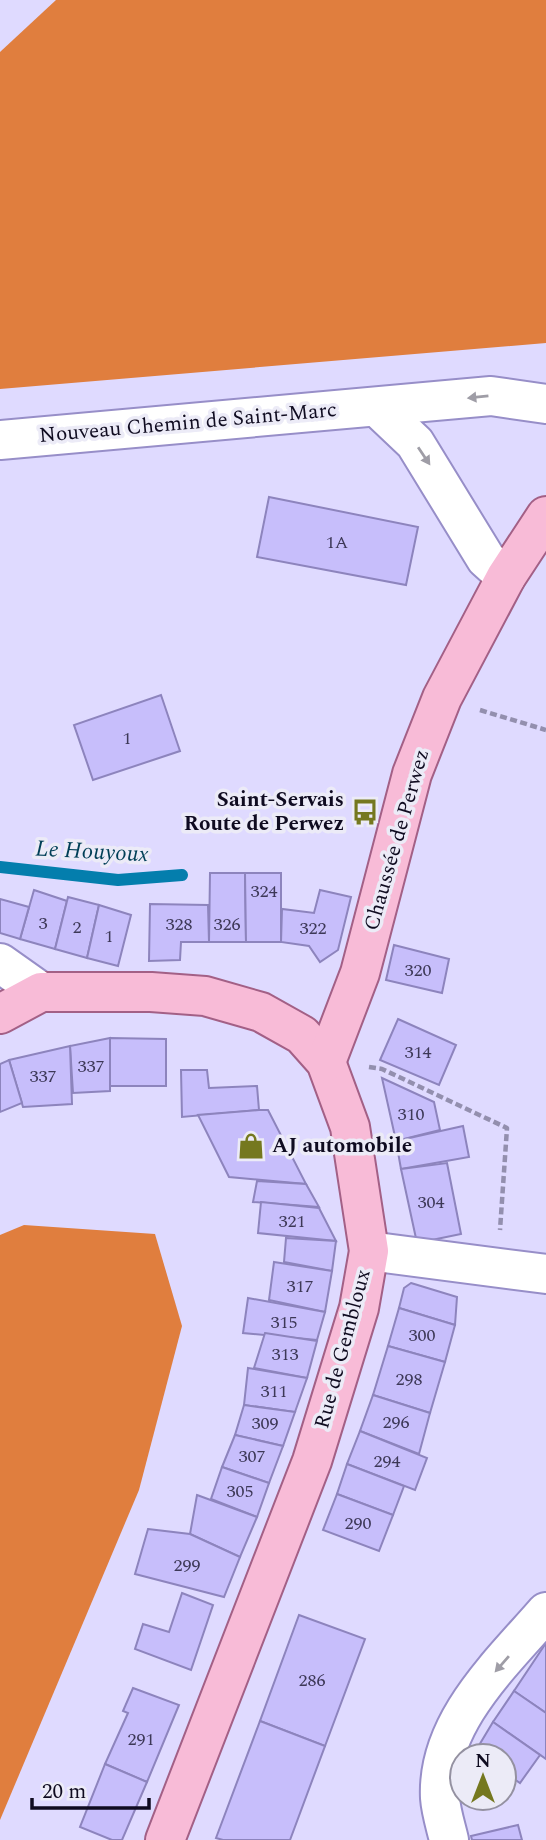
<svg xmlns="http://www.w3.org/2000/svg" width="546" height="1840" font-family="Spectral,serif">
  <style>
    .forest { fill: #e07e3e }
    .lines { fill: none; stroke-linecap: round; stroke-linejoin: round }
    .stream { stroke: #047ead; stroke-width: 12 }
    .building { fill: #c7befb; stroke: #8d84bd; stroke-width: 2 }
    .minor-casing { stroke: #978ec8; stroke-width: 42 }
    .major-casing { stroke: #a36086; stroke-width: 42 }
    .path { stroke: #938fae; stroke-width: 4.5; stroke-dasharray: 7 3.5; stroke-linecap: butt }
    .minor { stroke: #fff; stroke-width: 38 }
    .major { stroke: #f8bbd7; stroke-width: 38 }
    .oneway { fill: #9f9da6 }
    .labels { text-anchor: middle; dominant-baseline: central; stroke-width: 7; stroke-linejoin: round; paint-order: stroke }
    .number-label { font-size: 18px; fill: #3d3857 }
    .street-label { font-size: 21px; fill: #0f0b20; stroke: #ecebf7 }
    .poi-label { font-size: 21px; font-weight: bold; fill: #0f0b20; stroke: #ecebf7; text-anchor: end }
    .water-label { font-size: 23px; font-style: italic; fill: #003f57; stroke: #ecebf7 }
  </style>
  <rect width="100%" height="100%" fill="#dfdaff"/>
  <g class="forest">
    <path d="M56 0H546V343L0 389V52Z"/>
    <path d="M24 1225 155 1234 182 1326 139 1490 0 1820V1235Z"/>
  </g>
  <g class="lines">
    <path class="stream" d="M0 867 118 880 182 875"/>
  </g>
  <g class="building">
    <path d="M269 497 418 527 406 585 257 557Z"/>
    <path d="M161 695 180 751 93 780 74 725Z"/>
    <path d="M210 873H245L246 942H209Z"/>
    <path d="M245 873H281V942H246Z"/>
    <path d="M34 890 67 901 55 949 20 939Z"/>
    <path d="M320 890 351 897 338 950 320 962 309 946 281 942 282 909 314 913Z"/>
    <path d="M68 897 99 905 87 958 55 949Z"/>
    <path d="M0 899 29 907 20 939 0 933Z"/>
    <path d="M150 904 208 905 209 942H181L180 960 149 961Z"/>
    <path d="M99 905 131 915 118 966 87 958Z"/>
    <path d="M394 945 449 959 442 993 386 980Z"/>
    <path d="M398 1019 456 1045 439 1085 380 1060Z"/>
    <path d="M110 1038V1091L73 1093 70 1046Z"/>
    <path d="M110 1038 166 1039V1086H110Z"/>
    <path d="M70 1046 72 1104 23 1107 9 1060Z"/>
    <path d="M9 1060 22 1103 0 1112V1064Z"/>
    <path d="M181 1070H207L209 1088 257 1086 259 1110 182 1117Z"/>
    <path d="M382 1078 434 1102 440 1130 396 1141Z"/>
    <path d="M259 1110H268L306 1184 229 1177 198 1115Z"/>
    <path d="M463 1126 469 1157 401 1169 396 1141Z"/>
    <path d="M447 1163 461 1234 417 1243 401 1169Z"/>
    <path d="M257 1181 306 1184 319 1207 253 1202Z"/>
    <path d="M261 1202 319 1208 336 1241 258 1233Z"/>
    <path d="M286 1238 336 1241 332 1271 284 1262Z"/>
    <path d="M274 1262 332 1271 325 1312 269 1300Z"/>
    <path d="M411 1283 457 1297 455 1325 399 1308 404 1288Z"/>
    <path d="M248 1298 325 1312 317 1340 243 1333Z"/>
    <path d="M399 1308 455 1325 445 1362 388 1346Z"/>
    <path d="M265 1333 317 1341 307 1378 254 1368Z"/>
    <path d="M388 1346 445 1362 430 1413 373 1395Z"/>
    <path d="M248 1368 307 1378 295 1412 244 1405Z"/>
    <path d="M373 1395 430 1413 419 1454 360 1431Z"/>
    <path d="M244 1405 295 1412 283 1446 235 1435Z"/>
    <path d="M360 1431 427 1458 415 1490 347 1464Z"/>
    <path d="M235 1435 283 1446 269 1483 222 1467Z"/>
    <path d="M347 1464 404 1486 393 1515 337 1494Z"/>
    <path d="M222 1467 269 1483 257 1517 211 1499Z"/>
    <path d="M337 1494 393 1515 379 1551 323 1530Z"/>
    <path d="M197 1495 257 1517 240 1557 190 1534Z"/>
    <path d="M148 1529 190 1534 240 1557 224 1597 135 1574Z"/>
    <path d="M182 1593 213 1605 191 1670 135 1649 143 1624 169 1632Z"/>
    <path d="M299 1615 365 1639 325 1746 260 1721Z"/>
    <path d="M546 1643V1713L514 1691Z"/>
    <path d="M133 1688 179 1705 147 1782 105 1764 128 1713 123 1711Z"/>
    <path d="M514 1691 546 1713V1759L493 1722Z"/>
    <path d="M260 1721 325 1746 290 1840H223L216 1838Z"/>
    <path d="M493 1722 540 1755 520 1783 504 1772V1756H481L475 1752Z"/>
    <path d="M105 1764 147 1782 122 1840H112L80 1827Z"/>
    <path d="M518 1825 522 1840H472L471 1836Z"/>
  </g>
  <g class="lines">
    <g class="minor-casing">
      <g id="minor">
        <path d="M377 407 415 443 486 559 506 577"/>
        <path d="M0 440 491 396 546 404"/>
        <path d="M0 963 41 992"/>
        <path d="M369 1251 546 1274"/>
        <path d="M449 1840C446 1827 441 1812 440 1798 436 1723 501 1664 546 1612"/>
      </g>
    </g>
    <g class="major-casing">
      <g id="major">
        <path d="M0 1014 41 992H151L205 996 261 1012 302 1035 326 1062 350 1127 369 1251 359 1308 312 1461 165 1840"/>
        <path d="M326 1062 360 973 412 774 442 698 506 577 546 516"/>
      </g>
    </g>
    <g class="path">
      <path d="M480 710 546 730"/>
      <path d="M369 1067 382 1069 507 1128 500 1230"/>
    </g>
    <use href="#minor" class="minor"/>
    <use href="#major" class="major"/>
  </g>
  <defs><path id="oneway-solid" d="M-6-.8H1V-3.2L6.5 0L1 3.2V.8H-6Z" transform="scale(1.75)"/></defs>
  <g class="oneway">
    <use href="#oneway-solid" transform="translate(478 397) rotate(174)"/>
    <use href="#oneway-solid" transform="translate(424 456) rotate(56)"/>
    <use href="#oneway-solid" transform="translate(502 1664) rotate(131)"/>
  </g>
  <defs>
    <g id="bus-bare" transform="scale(2.1)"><path d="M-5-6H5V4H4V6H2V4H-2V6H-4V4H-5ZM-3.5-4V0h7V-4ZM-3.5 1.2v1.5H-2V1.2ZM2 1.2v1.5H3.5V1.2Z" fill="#75781f" stroke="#ecebf7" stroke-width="2.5" paint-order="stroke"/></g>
    <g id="shop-bare" transform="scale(2.1)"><path d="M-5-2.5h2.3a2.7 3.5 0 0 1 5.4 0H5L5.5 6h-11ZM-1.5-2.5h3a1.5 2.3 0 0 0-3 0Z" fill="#75781f" stroke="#ecebf7" stroke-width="2.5" paint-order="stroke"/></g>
  </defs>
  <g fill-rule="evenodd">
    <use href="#bus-bare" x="365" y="812"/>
    <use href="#shop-bare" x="251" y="1146"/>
  </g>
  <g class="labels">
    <g class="number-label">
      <text x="337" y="542">1A</text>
      <text x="127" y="738">1</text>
      <text x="264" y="891">324</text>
      <text x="43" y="923">3</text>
      <text x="179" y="924">328</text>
      <text x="227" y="924">326</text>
      <text x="77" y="927">2</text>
      <text x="313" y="928">322</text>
      <text x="109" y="936">1</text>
      <text x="418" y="970">320</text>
      <text x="418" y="1052">314</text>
      <text x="91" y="1066">337</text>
      <text x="43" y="1076">337</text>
      <text x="411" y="1114">310</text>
      <text x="431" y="1202">304</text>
      <text x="292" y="1221">321</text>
      <text x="300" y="1286">317</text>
      <text x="284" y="1322">315</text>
      <text x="422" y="1335">300</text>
      <text x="285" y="1354">313</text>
      <text x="409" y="1379">298</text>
      <text x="274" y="1391">311</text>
      <text x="396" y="1422">296</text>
      <text x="265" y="1423">309</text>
      <text x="252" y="1456">307</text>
      <text x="387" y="1461">294</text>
      <text x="240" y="1491">305</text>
      <text x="358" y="1523">290</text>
      <text x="187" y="1565">299</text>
      <text x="312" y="1680">286</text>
      <text x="141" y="1739">291</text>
    </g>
    <g class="street-label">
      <text transform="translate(188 423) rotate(-5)">Nouveau Chemin de Saint-Marc</text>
      <text transform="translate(397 840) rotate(-74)">Chaussée de Perwez</text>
      <text transform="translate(343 1349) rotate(-75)">Rue de Gembloux</text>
    </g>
    <g class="poi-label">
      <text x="344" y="800">Saint-Servais<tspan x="344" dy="24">Route de Perwez</tspan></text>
      <text x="272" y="1146" text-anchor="start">AJ automobile</text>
    </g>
    <g class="water-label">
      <text transform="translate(92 852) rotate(3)">Le Houyoux</text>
    </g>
  </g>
  <g transform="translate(483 1777)"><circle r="33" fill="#ecebf7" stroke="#9491a1" stroke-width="2"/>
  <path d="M0-5L12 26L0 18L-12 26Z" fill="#75781f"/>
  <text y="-10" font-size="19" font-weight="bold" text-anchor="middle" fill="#0f0b20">N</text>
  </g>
  <path d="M32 1798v10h117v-10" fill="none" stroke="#0f0b20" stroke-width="3.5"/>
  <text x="42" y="1798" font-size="21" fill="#0f0b20" stroke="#ecebf7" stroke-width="5" paint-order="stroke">20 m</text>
</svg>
